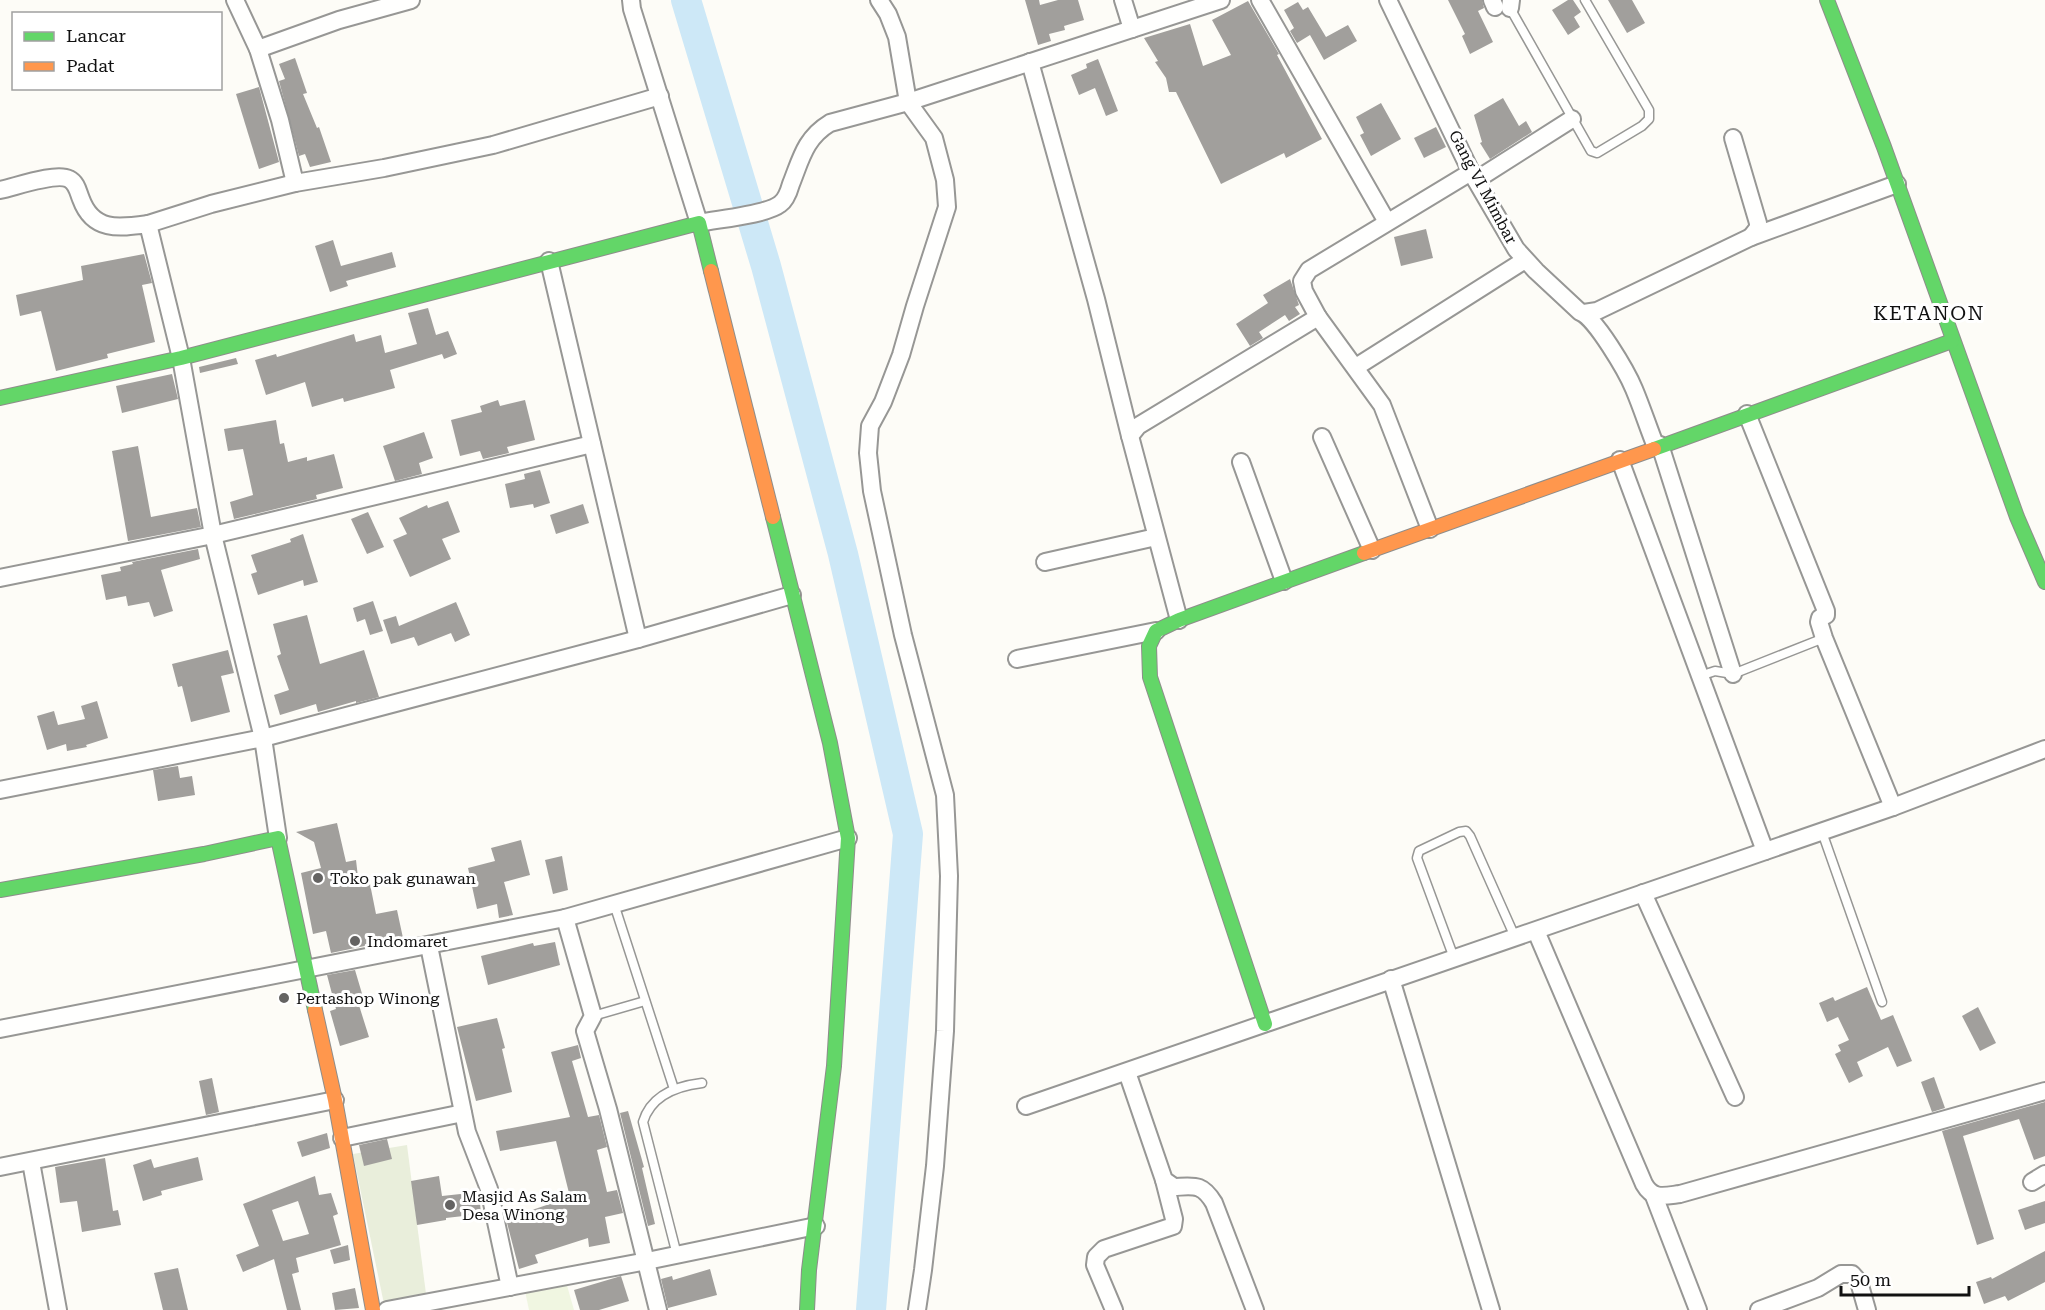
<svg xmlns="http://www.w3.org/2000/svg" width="2045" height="1310" font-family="'Roboto Serif',serif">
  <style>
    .cemetery { fill: #e9eedb }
    .pitch { fill: #f0f6e1 }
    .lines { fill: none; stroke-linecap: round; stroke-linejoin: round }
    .river { stroke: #cde8f7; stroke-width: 30 }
    .building { fill: #a19f9c; fill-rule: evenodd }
    .lane-casing { stroke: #979795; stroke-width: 11 }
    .street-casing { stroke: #979795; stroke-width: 20 }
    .fast-casing { stroke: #8e8d8b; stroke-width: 16 }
    .slow-casing { stroke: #8e8d8b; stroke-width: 16 }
    .lane { stroke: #fffffe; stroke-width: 8 }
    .street { stroke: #fffffe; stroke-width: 16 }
    .fast { stroke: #63d668; stroke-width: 14 }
    .slow { stroke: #ff974d; stroke-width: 14 }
    .poi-dot { fill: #646362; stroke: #fff; stroke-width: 2 }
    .labels { text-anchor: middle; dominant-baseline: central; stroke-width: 6; stroke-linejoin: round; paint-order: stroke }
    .street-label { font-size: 16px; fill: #111; stroke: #fff }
    .poi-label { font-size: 16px; fill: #111; stroke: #fff; text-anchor: start }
    .quarter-label { font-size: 20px; letter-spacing: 1.5px; fill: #111; stroke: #fff }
  </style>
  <rect width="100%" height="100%" fill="#fdfcf7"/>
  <path class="cemetery" d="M407 1145 426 1294 384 1304 353 1154Z"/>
  <path class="pitch" d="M566 1282 574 1310H529L525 1291Z"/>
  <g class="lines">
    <path class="river" d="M686 0 766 266 843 554 908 834 871 1310"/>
  </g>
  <g class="building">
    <path d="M1025 0H1039L1040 5 1058 0H1078L1084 20 1064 26 1065 30 1049 34 1051 41 1038 45Z"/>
    <path d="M1448 0H1482L1484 8 1478 11 1493 42 1470 54 1462 36 1465 34Z"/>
    <path d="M1568 0H1573L1581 12 1574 17 1580 27 1568 35 1552 10Z"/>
    <path d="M1608 0H1632L1645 23 1627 33Z"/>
    <path d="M1248 1 1279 54 1277 55 1322 139 1286 158 1284 153 1221 184 1176 92H1169L1166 78 1155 62 1158 61 1144 38 1190 24 1203 66 1231 55 1212 20Z"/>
    <path d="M1298 2 1303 10 1308 7 1326 37 1348 25 1357 41 1324 60 1310 35 1297 43 1290 31 1294 28 1284 10Z"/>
    <path d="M295 58 307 93 303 94 317 128 319 127 331 162 310 167 305 154 299 156 279 81 285 79 279 64Z"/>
    <path d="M1098 59 1118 111 1106 116 1095 88 1079 95 1071 75 1087 68 1086 64Z"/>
    <path d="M259 87 279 162 259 169 236 94Z"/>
    <path d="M1503 98 1519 126 1526 121 1532 132 1490 159 1480 143 1482 142 1474 115Z"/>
    <path d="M1381 103 1401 139 1371 156 1360 135 1364 133 1356 117Z"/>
    <path d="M1436 127 1446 147 1424 158 1414 138Z"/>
    <path d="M1426 229 1433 258 1401 266 1394 237Z"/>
    <path d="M333 240 341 266 392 252 396 267 346 281 348 286 330 292 315 246Z"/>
    <path d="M144 254 152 283 142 285 155 342 107 354 108 358 56 371 41 311 20 316 16 295 83 280 81 266Z"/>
    <path d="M1290 279 1299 305 1295 307 1300 314 1289 321 1285 315 1259 332 1263 338 1250 346 1236 324 1268 303 1263 295Z"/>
    <path d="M428 308 436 335 448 331 457 354 444 359 442 354 390 370 395 388 344 402 343 398 312 407 305 382 266 395 255 360 276 354 277 357 354 334 356 342 381 335 385 353 417 344 408 313Z"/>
    <path d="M236 358 238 364 200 373 199 367Z"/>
    <path d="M172 374 178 399 122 413 116 386Z"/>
    <path d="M498 400 500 406 525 400 535 440 507 447 509 453 483 459 480 451 460 456 451 420 482 412 480 406Z"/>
    <path d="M276 420 280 444 284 443 288 462 307 457V461L334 454 343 488 316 495 317 499 234 519 230 502 253 495 243 449 228 451 224 429Z"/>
    <path d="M424 432 433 458 419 463 422 474 395 481 383 446Z"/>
    <path d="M138 446 151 517 197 508 201 527 128 541 112 451Z"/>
    <path d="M540 470 550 503 534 508 533 504 510 508 505 484 525 479 524 474Z"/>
    <path d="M448 501 460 532 442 539 451 559 410 577 393 540 407 534 399 518 427 505 428 508Z"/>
    <path d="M583 504 589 523 556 534 550 515Z"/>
    <path d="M368 512 384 547 367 554 351 519Z"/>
    <path d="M303 534 318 582 304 586 303 580 258 595 251 574 257 572 251 555 291 542 290 539Z"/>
    <path d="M198 549 200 559 161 570 173 611 154 617 149 602 128 606 126 596 106 600 101 575 121 571 120 567 133 564 132 562Z"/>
    <path d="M373 601 383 631 370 635 365 619 357 622 353 608Z"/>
    <path d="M456 602 470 635 455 642 451 633 418 646 414 637 391 644 383 620 396 616 399 626Z"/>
    <path d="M307 615 320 664 364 650 379 697 356 703V701L318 712 316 704 280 715 274 695 289 690 277 656 281 654 273 624Z"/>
    <path d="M228 650 234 673 221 676 230 712 191 722 182 686 178 687 172 664Z"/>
    <path d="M97 701 108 738 86 745 87 747 67 751 66 744 47 750 37 716 54 711 58 725 85 719 81 706Z"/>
    <path d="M178 766 180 778 192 776 195 795 158 801 153 770Z"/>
    <path d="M337 823 346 862 356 860 359 886 370 884 376 914 397 910 403 938 331 953 326 931 313 934 301 873 321 868 314 842 296 832Z"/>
    <path d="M521 840 530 875 504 882 513 915 499 918 497 904 477 909 468 868 495 861 491 848Z"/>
    <path d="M562 856 568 890 553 894 545 860Z"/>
    <path d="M555 942 560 965 488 985 481 956 533 943 534 946Z"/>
    <path d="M355 970 363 997 357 999 369 1037 340 1046 330 1011 336 1009 327 975Z"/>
    <path d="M1867 987 1881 1020 1893 1015 1912 1061 1897 1067 1888 1047 1857 1062 1863 1076 1849 1083 1835 1054 1841 1051 1838 1045 1849 1040 1838 1017 1827 1022 1819 1003 1833 997 1835 1001Z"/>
    <path d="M1978 1007 1996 1043 1980 1051 1962 1016Z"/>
    <path d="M497 1018 505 1048 502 1049 512 1092 476 1101 457 1027Z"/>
    <path d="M578 1045 581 1058 572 1061 588 1117 599 1115 607 1147 597 1150 607 1192 617 1190 623 1213 605 1217 610 1243 589 1247 588 1238 535 1255 538 1263 519 1269 506 1219 570 1197 556 1141 500 1151 496 1131 570 1117 551 1052Z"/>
    <path d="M1934 1077 1945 1108 1932 1112 1921 1082Z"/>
    <path d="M212 1078 219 1112 206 1115 199 1081Z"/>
    <path d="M2045 1102V1156L2034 1160 2019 1119 1963 1136 1994 1239 1977 1245 1942 1131Z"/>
    <path d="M628 1111 644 1167 642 1168 655 1224 648 1226 620 1113Z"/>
    <path d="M327 1133 330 1148 302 1157 297 1142Z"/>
    <path d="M387 1139 392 1159 364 1166 359 1145Z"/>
    <path d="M198 1157 203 1180 161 1191 162 1195 143 1201 133 1165 151 1159 154 1168Z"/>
    <path d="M105 1158 113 1211 118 1210 121 1225 82 1232 77 1201 60 1203 55 1167Z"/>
    <path d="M315 1176 319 1195 331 1193 338 1214 333 1216 341 1245 296 1258 299 1272 292 1274 301 1310H287L274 1259 243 1272 236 1255 259 1246 243 1204ZM298 1201 309 1234 283 1241 272 1210Z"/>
    <path d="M439 1176 442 1196 479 1192 481 1214 446 1218V1220L417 1225 411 1181Z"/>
    <path d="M2045 1201V1223L2025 1230 2018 1210Z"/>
    <path d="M348 1245 350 1260 334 1264 330 1250Z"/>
    <path d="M2045 1251V1282L2008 1301 2005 1296 1984 1304 1976 1282 1991 1277 1992 1279Z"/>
    <path d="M178 1268 188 1310H163L154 1273Z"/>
    <path d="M710 1269 717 1295 668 1308 661 1279 672 1276 673 1280Z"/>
    <path d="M621 1276 629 1301 599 1310H580L574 1290Z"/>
    <path d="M355 1288 359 1308 335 1310 332 1293Z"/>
  </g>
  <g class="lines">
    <g class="lane-casing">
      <g id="lane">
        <path d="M1510 8 1591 151 1597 153 1642 126 1649 119V110L1585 0"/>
        <path d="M1700 676 1715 671 1733 674 1824 638"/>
        <path d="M1822 832 1882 1002"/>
        <path d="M614 904 674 1089"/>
        <path d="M1454 958 1417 858 1419 851 1459 832 1466 831 1470 836 1515 937"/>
        <path d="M593 1016 645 1001"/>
        <path d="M677 1255 643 1122C651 1095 677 1086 702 1083"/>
      </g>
    </g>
    <g class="street-casing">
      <g id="street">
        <path d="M235 0 258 49 280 120 295 183 384 168 493 145 660 96"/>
        <path d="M631 0 632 9 699 223C718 219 766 215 780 204 786 200 789 191 791 184 801 159 805 138 830 123L908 102 1221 0"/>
        <path d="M879 0 888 14 897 37 908 102 934 138 945 180 947 207 915 306 901 355 883 402 870 426 868 453 872 491 903 635 945 795 949 876 945 1031 935 1166 923 1270 917 1310"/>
        <path d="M1123 0 1132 29"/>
        <path d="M1260 0 1387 222"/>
        <path d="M1388 0 1471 172 1516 249 1536 271 1580 312C1595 317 1627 372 1634 389 1642 408 1648 427 1656 447"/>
        <path d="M1492 0 1495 7"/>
        <path d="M1510 8 1511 0"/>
        <path d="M258 49 339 20 411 0"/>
        <path d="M1030 62 1096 299 1130 436"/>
        <path d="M1733 138 1758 223V228L1751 237"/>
        <path d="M1476 180 1572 119"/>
        <path d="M0 190C15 187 56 172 69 179 77 183 78 192 81 199 93 232 119 228 148 224L181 358 213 535 263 738 278 838"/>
        <path d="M148 224 211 204 295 183"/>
        <path d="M549 261 638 639"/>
        <path d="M1584 313 1597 311 1751 237 1897 184"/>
        <path d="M1318 317 1382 405 1430 529"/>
        <path d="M1356 367 1525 260"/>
        <path d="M1747 414 1826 611V615L1820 618 1819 622 1824 638 1893 807"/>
        <path d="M1322 437 1372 550"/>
        <path d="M1660 445 1733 674"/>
        <path d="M1620 460 1765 851"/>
        <path d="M1241 462 1284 581"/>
        <path d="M1045 562 1156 537"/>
        <path d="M0 578 213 535 592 444"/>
        <path d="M1179 620 1130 436 1138 426 1318 317 1304 291 1302 281 1309 270 1471 172"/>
        <path d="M1017 659 1156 631"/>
        <path d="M0 790 263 738 638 639 792 595"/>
        <path d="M1643 893 1735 1097"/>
        <path d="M565 918 593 1016 585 1031 608 1109 658 1310"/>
        <path d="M1536 931 1644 1184C1653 1200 1664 1196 1680 1194L2045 1091"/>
        <path d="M429 946 467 1132 489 1189 510 1287"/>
        <path d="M1391 979 1491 1310"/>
        <path d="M0 1029 565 918 848 838"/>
        <path d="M1127 1072 1164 1180 1174 1187C1194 1186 1202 1183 1214 1203L1255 1310"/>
        <path d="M1026 1106 1893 807 2045 749"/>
        <path d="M342 1138 463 1113"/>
        <path d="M31 1162 58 1310"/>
        <path d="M0 1167 335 1100"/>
        <path d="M2032 1182 2045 1174"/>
        <path d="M1654 1196 1698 1310"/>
        <path d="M387 1310 647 1261 816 1226"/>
        <path d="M1114 1310 1095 1265 1096 1257 1104 1249 1173 1226 1174 1219 1164 1180"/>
        <path d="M1759 1310 1818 1288 1841 1274H1852L1859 1282 1867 1310"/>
      </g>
    </g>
    <g class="fast-casing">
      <g id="fast">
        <path d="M1827 0 1884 147 2017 517 2045 582"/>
        <path d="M0 398 181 358 699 223 711 271"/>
        <path d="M1654 449 1952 341"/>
        <path d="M773 517 830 743 848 838 834 1066 809 1270 807 1310"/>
        <path d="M0 890 204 854 278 838 315 1010"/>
        <path d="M1265 1024 1150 677 1149 646 1156 631 1179 620 1364 553"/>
      </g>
    </g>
    <g class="slow-casing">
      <g id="slow">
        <path d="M711 271 773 517"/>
        <path d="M1364 553 1654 449"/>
        <path d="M315 1010 335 1100 373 1310"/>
      </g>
    </g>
    <use href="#lane" class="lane"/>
    <use href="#street" class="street"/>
    <use href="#fast" class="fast"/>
    <use href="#slow" class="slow"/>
  </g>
  <g class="poi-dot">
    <circle cx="318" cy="878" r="6"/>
    <circle cx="355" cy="941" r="6"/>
    <circle cx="284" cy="998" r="6"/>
    <circle cx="450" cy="1205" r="6"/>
  </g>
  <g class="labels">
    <g class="street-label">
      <text transform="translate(1483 187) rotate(62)">Gang VI Mimbar</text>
    </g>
    <g class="poi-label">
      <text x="330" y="878">Toko pak gunawan</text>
      <text x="367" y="941">Indomaret</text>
      <text x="296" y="998">Pertashop Winong</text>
      <text x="462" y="1196">Masjid As Salam<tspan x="462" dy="18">Desa Winong</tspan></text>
    </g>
    <g class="quarter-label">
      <text x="1929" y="313">KETANON</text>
    </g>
  </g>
  <rect x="12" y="12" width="210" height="78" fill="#ffffff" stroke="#a0a0a0" stroke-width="1.5"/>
  <rect x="24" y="32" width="30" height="9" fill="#63d668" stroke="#a0a0a0" stroke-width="1.5"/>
  <text x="66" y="42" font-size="18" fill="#111111">Lancar</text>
  <rect x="24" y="62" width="30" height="9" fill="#ff974d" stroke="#a0a0a0" stroke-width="1.5"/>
  <text x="66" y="72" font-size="18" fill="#111111">Padat</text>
  <path d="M1841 1286v9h128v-9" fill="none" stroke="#111111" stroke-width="3"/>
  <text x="1850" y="1286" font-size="18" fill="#111111" stroke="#ffffff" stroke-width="4.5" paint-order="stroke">50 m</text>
</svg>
